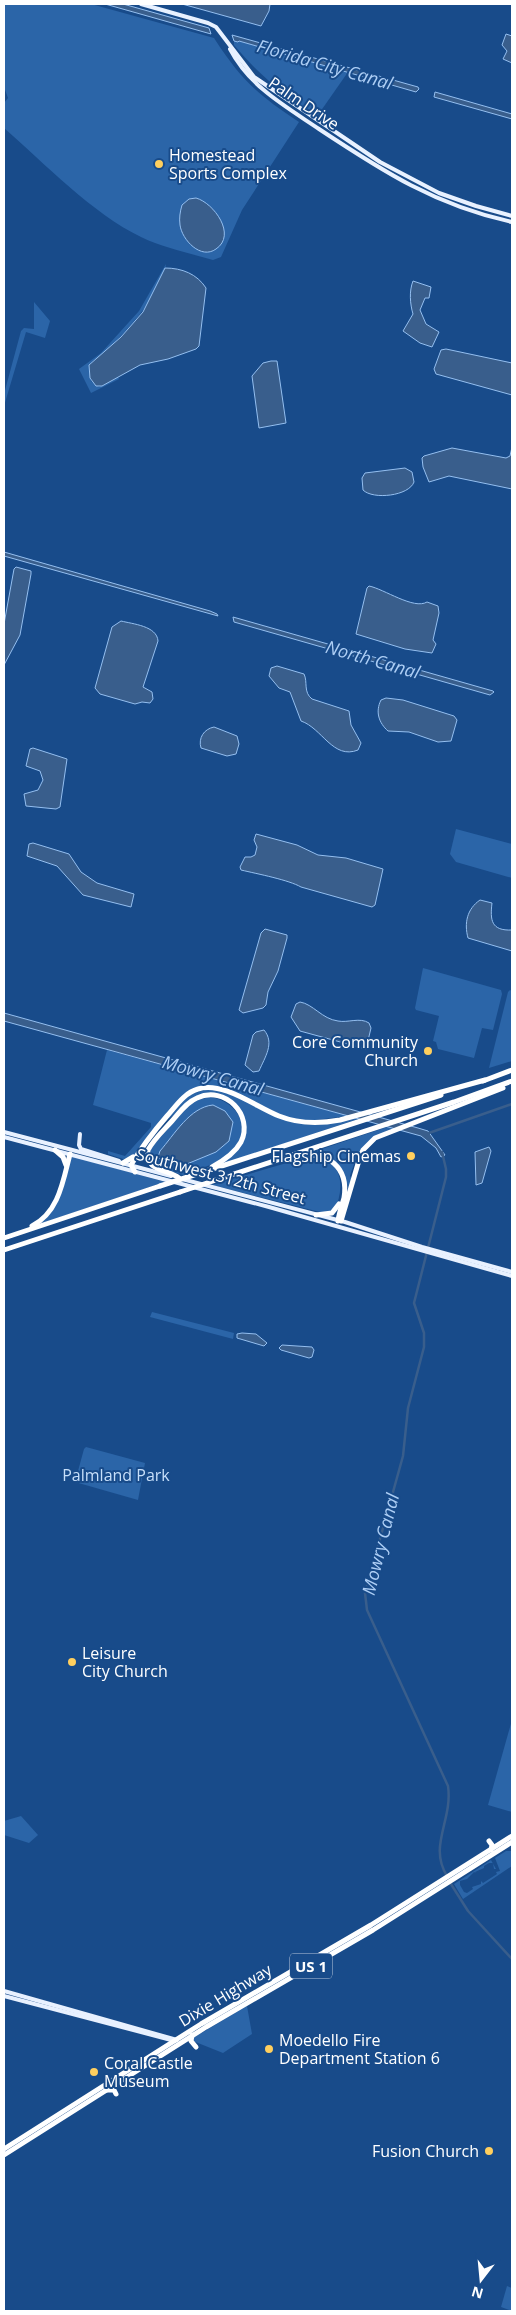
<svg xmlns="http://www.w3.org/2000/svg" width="516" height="2315" font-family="'Open Sans',sans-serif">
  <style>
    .green { fill: #2b65a8 }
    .water { fill: #395e8c; stroke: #94bff0 }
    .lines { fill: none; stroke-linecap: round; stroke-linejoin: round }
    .canal { stroke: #395e8c; stroke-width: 2.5 }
    .major { stroke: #e8f1ff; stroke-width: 4 }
    .highway { stroke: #fff; stroke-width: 5 }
    .highway-bridge { stroke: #fff; stroke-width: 5 }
    .poi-dot { fill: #ffcf5e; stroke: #184b8a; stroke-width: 2 }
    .labels { text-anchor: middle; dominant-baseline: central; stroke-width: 4; stroke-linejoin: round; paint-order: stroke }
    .shield { fill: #184b8a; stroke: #bac9dc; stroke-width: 1 }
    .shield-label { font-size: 15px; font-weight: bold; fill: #fff }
    .street-label { font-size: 16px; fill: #fff; stroke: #184b8a }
    .poi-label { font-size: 16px; fill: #fff; stroke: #184b8a; text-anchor: start }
    .park-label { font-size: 16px; fill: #c7dffa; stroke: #184b8a }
    .water-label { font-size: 18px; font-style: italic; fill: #adcef5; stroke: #184b8a }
  </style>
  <rect width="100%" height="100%" fill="#184b8a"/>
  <g class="green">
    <path d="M4 4H91L214 38C242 81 257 94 299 122L242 210 221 257 213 260C189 253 164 248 141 237 93 214 44 163 4 128V103L8 98 4 87Z"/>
    <path d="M234 41H239L348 72 318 115C282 94 261 77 234 45Z"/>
    <path d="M166 264C163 292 127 331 107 350 101 356 94 359 89 365L91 381 99 387 118 377 119 379 91 393 79 369 101 353 139 311Z"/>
    <path d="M34 302 50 321 45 338 26 332 4 406V394L21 331 24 328 34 329Z"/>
    <path d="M456 829 512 844V878L456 862 450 854Z"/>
    <path d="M423 968 501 990 502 994 493 1030 482 1028 474 1058 438 1049 436 1042 433 1041 439 1016 416 1010 415 1008Z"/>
    <path d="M510 990 512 991V1061L489 1068 508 992Z"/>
    <path d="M107 1050 348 1116 307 1121 286 1117 227 1089H193L135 1154 126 1160 108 1154V1151L125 1156 151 1127V1123L93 1105Z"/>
    <path d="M215 1088 306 1125 325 1124 353 1117 358 1119 222 1164 233 1155 246 1127 231 1099 218 1094 206 1093 168 1119C176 1098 193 1092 215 1088Z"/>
    <path d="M209 1097C234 1099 255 1127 234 1149 221 1163 200 1169 183 1175L159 1168 149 1159 151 1148 187 1107 195 1101Z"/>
    <path d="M387 1127 393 1128C367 1139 358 1150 350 1176L352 1180 349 1189 339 1164 332 1158 316 1151Z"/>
    <path d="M71 1156 165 1182 39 1224 48 1216Z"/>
    <path d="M307 1157C341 1155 347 1185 334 1211L324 1213 212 1185Z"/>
    <path d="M152 1312 234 1333 233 1339 150 1317Z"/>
    <path d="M86 1447 145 1463 138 1500 75 1482 84 1449Z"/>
    <path d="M512 1720V1812L488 1805Z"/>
    <path d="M21 1816 38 1835 29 1843 4 1835V1821Z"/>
    <path d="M506 1851H512V1866L463 1899 454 1884 491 1860 496 1869H494L493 1863H489L484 1866V1868L475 1872 476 1873 474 1872 467 1879 460 1881V1885L464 1892 467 1893 473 1889 472 1887 481 1884V1881L483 1883 497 1874 496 1872 500 1871 495 1858Z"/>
    <path d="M247 2006 252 2034 226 2051 223 2053 193 2041V2038Z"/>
    <path d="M507 2286 512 2288V2311L501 2307Z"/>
  </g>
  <g class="water">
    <path d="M105 4H123L209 28 211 34Z"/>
    <path d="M182 4H270L269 11 261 26Z"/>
    <path d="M506 34 512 36V63L503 59 507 51 502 45Z"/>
    <path d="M232 35 418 87 419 89 416 92 239 41 238 42 234 41Z"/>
    <path d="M435 92 512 114V119L434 97Z"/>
    <path d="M196 198C214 203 237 235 216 249 201 260 182 240 180 225 179 218 180 212 182 205L189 199Z"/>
    <path d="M165 268C182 268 197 274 206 288L199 346 196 349 168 359 140 365 102 386H96L90 378 89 365 121 337 143 312Z"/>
    <path d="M413 281 431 287 429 298H425L420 310 426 324 439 332 432 347 420 343 403 331 413 314C410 304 409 291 413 281Z"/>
    <path d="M446 349 512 363V395L436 374 434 369 441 350Z"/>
    <path d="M271 361H277L286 423 259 428 252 376 263 363Z"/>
    <path d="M512 447V489L449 476 429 482 423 467 422 458 424 456 452 448 506 458 510 456Z"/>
    <path d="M405 468 412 472 414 482C409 496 373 500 363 490L362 478 365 473Z"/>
    <path d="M4 552 210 611 217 614 218 616 4 556Z"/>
    <path d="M16 567 31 571V574L20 635 4 665V624L14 569Z"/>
    <path d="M369 586C384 589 414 610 427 602L438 606 439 613 433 640 436 644 432 653 405 649 356 634 367 588Z"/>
    <path d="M233 617 493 691 494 692 490 695 234 622Z"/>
    <path d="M121 621C133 624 157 626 158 641L143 687 152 692 153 699 150 703 142 702 135 704 100 694 95 688 112 627Z"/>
    <path d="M277 666 304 674C308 682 303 692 312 699L349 711 351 725 361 743 358 750C333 760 322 728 301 721L290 692 279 688 269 676 271 668Z"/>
    <path d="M386 698 403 700 454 716 457 720 451 741 438 742 409 732 388 731C379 723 375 712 381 700Z"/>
    <path d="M214 727 237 736 239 744 236 754 227 756 201 748C198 738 204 729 214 727Z"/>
    <path d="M33 748 67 759 60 807 56 809 26 806 24 794 38 790 43 780 40 771 26 766 30 749Z"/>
    <path d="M256 834 297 845 318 855 346 858 383 869 375 905 372 907 301 887C289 880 258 874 241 870L240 867 245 857H251L255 855 257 847 254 840Z"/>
    <path d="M33 843 69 854 81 872 97 883 134 894 131 907 83 895 57 866 27 856 29 844Z"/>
    <path d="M480 900 492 903C490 920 491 931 512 930V951L468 938C464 923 467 909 480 900Z"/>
    <path d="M265 929 287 935V938L278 971 268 992 266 1005 263 1008 243 1013 239 1010 261 933Z"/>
    <path d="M300 1002C313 1004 322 1019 338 1021 348 1023 360 1017 369 1023L371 1028 366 1049 300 1031 291 1017 296 1004Z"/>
    <path d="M4 1013 418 1128 428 1131 445 1155 441 1157 436 1148 421 1136 4 1021Z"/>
    <path d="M264 1030C275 1043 265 1057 259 1071L253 1072 245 1065 253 1035 256 1032Z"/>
    <path d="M213 1105 225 1111 233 1122 229 1141 216 1152 182 1166 160 1159 158 1157 160 1151C174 1135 190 1107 213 1105Z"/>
    <path d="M489 1147 491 1151 482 1183 476 1185 475 1152Z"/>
    <path d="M242 1333 256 1334 267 1343 264 1346 237 1338V1334Z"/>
    <path d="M282 1345 312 1347 314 1350 312 1357 309 1358 281 1350 279 1348Z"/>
  </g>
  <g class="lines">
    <g class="canal">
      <path d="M429 1133 512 1104"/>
      <path d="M442 1152 446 1169V1177L414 1303 424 1333V1347L408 1408 403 1456 365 1593 367 1610 448 1786C453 1820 428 1846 447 1876"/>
      <path d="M449 1881 468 1911 512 1959"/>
    </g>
    <g class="major">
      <path d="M141 4 208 23 216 27 254 77 380 162 439 193 476 206 512 216"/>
      <path d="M230 49C250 87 285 106 319 129 384 172 435 205 512 222"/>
      <path d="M4 1132 171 1176"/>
      <path d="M80 1134 79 1145 81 1149 119 1161"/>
      <path d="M4 1137 269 1207 512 1276"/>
      <path d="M182 1179 345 1222 422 1247 512 1272"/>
      <path d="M4 1991 177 2040"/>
      <path d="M4 1996 175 2041"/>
    </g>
    <g class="highway">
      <path d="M483 1081 512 1070"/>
      <path d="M55 1150 63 1157 66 1165"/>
      <path d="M299 1157C327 1150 349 1167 344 1198 342 1205 339 1213 338 1221"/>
      <path d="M123 1163 133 1157"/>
      <path d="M135 1172 131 1165C141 1148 154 1131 167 1116 176 1106 184 1093 198 1089 223 1081 256 1107 279 1116 299 1124 319 1124 340 1120L485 1080"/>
      <path d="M197 1174 441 1095"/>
      <path d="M179 1178C167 1169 144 1171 148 1150 154 1139 164 1130 172 1121 180 1112 187 1102 197 1098 225 1085 254 1115 241 1142 235 1153 223 1161 212 1167"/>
      <path d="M216 1180 454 1102 512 1081"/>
      <path d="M316 1215 332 1213 339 1204"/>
      <path d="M341 1221 360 1157 363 1150 375 1138 503 1088"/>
      <path d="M32 1226C59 1212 63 1181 70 1154"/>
      <path d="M4 1238 160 1186"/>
      <path d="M4 1250 180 1192"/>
      <path d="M489 1841 492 1845 491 1850"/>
      <path d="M192 2035 191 2041 196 2047"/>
      <path d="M106 2090H114L116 2094"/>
      <path d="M4 2149 201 2024 371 1925 512 1836"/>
      <path d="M4 2155 206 2027 373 1930 512 1842"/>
    </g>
    <g class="highway-bridge">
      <path d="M160 1186 197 1174"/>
      <path d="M180 1192 216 1180"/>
    </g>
  </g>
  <g class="poi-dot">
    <circle cx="159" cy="164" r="5"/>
    <circle cx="428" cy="1051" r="5"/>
    <circle cx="411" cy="1156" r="5"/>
    <circle cx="72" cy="1662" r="5"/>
    <circle cx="269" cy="2049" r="5"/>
    <circle cx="94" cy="2072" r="5"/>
    <circle cx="489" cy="2151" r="5"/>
  </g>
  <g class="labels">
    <rect class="shield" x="290" y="1953.5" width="42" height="25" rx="4"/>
    <g class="shield-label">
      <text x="311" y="1966">US 1</text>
    </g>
    <g class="street-label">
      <text transform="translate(304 103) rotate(34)">Palm Drive</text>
      <text transform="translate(221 1176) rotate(15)">Southwest 312th Street</text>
      <text transform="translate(225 1995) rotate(-31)">Dixie Highway</text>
    </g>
    <g class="poi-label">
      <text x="169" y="155">Homestead<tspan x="169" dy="18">Sports Complex</tspan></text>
      <text x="418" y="1042" text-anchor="end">Core Community<tspan x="418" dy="18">Church</tspan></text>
      <text x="401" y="1156" text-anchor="end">Flagship Cinemas</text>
      <text x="82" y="1653">Leisure<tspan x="82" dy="18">City Church</tspan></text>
      <text x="279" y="2040">Moedello Fire<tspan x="279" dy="18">Department Station 6</tspan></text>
      <text x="104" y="2063">Coral Castle<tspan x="104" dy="18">Museum</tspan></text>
      <text x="479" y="2151" text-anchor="end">Fusion Church</text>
    </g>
    <g class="park-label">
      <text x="116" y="1475">Palmland Park</text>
    </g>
    <g class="water-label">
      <text transform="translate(325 64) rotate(16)">Florida City Canal</text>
      <text transform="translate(373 659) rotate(16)">North Canal</text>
      <text transform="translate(213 1075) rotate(16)">Mowry Canal</text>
      <text transform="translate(380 1544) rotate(-76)">Mowry Canal</text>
    </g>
  </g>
  <rect width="516" height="2315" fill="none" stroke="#ffffff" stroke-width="10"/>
  <g transform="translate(481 2280) rotate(196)" stroke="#184b8a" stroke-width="4" paint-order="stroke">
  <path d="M0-4L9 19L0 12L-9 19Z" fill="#ffffff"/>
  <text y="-8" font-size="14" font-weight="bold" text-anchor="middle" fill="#ffffff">N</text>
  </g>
</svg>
